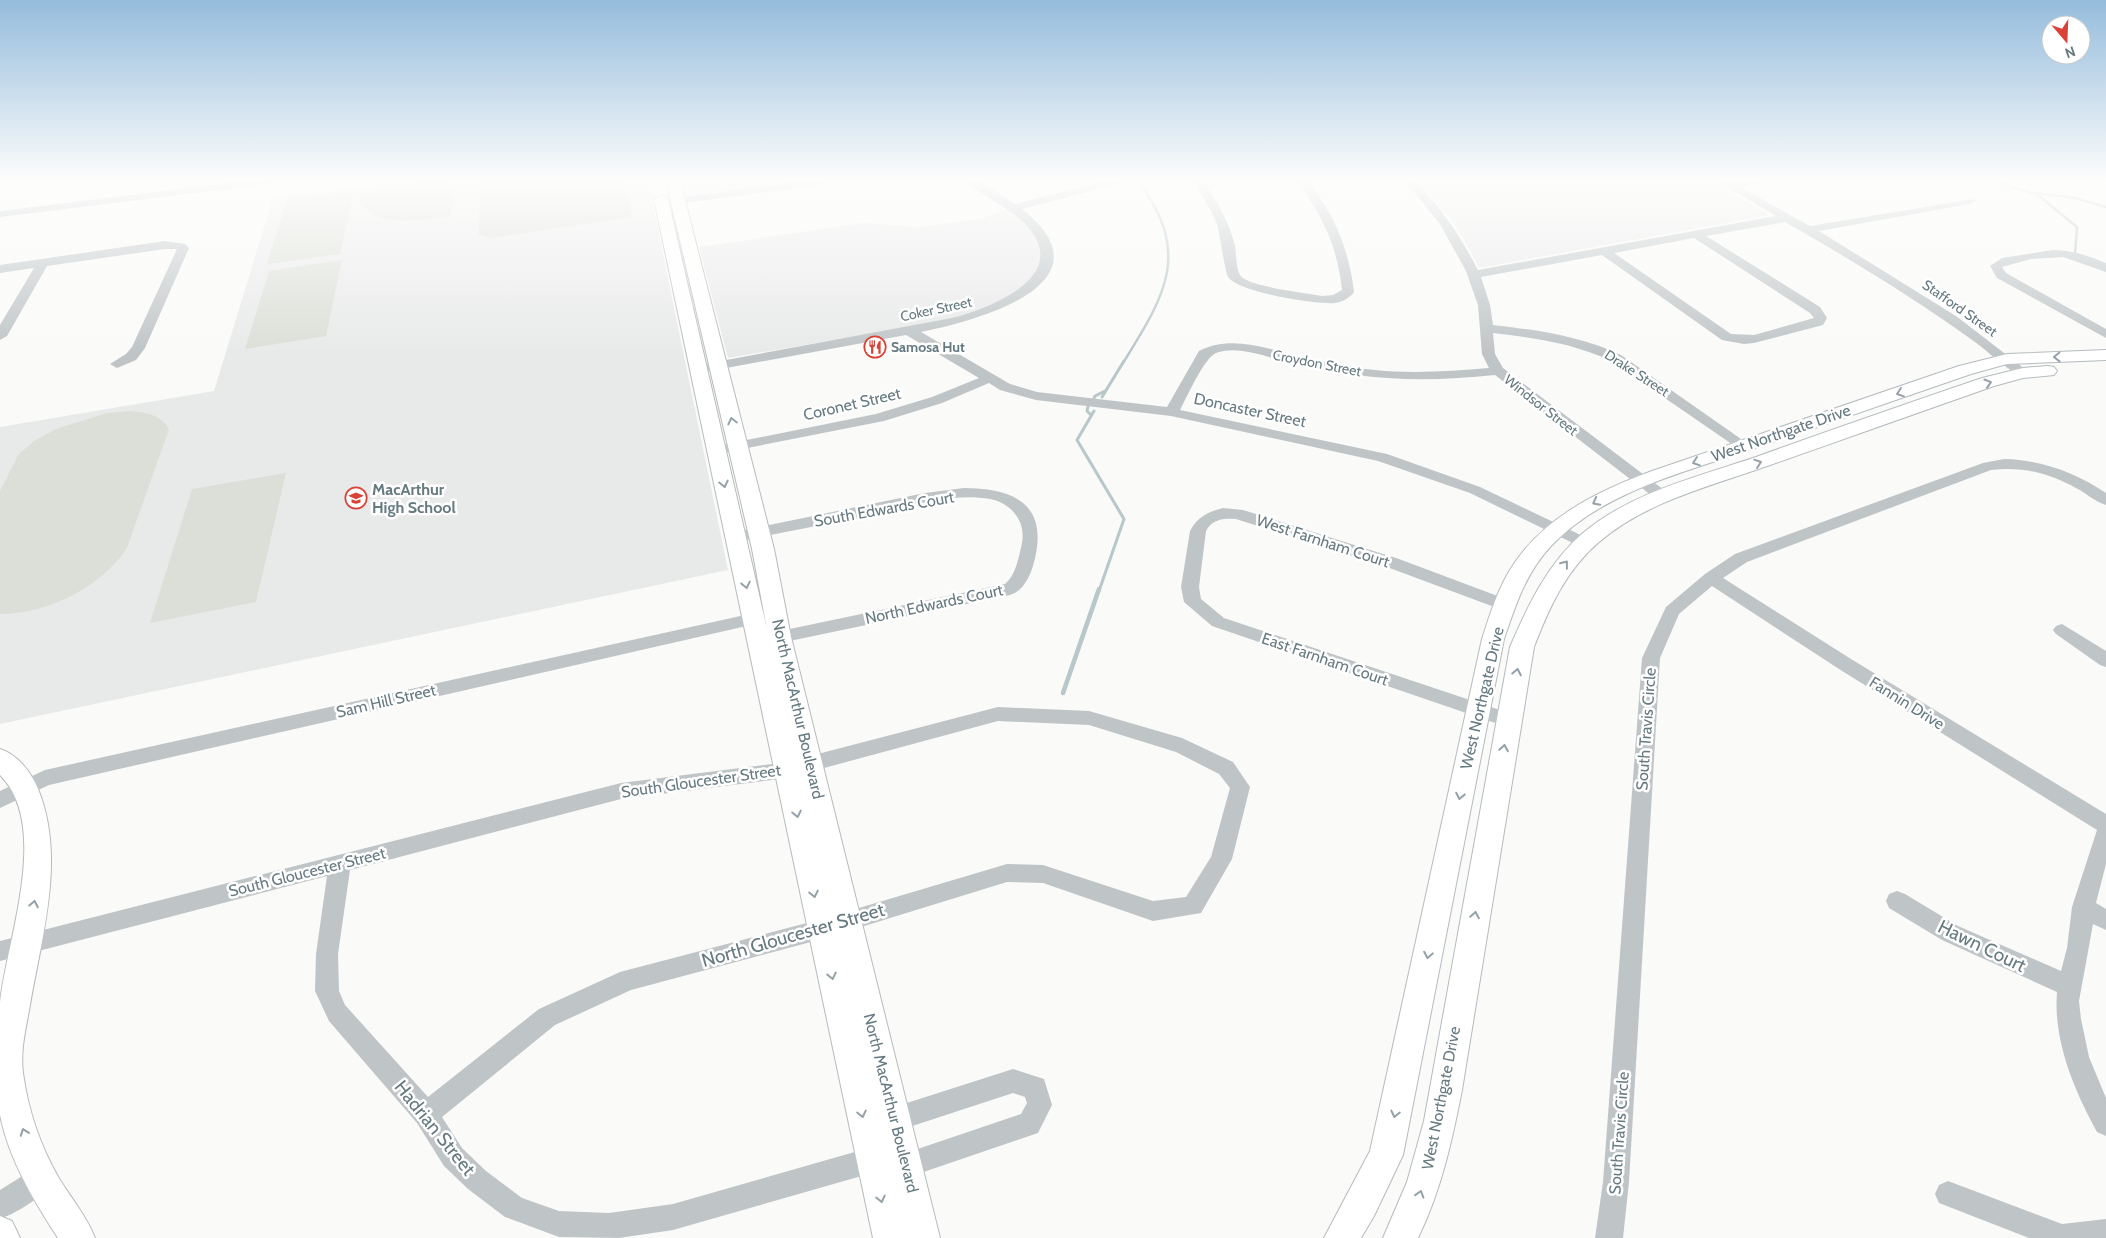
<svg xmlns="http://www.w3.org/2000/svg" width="2106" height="1238" font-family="Cabin,sans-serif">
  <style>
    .built { fill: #e8eae9 }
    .green { fill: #dbdfd7 }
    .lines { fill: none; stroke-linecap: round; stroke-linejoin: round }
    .stream-far2 { stroke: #b8c7c9; stroke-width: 2.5 }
    .stream-far1 { stroke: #b8c7c9; stroke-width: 3 }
    .stream { stroke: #b8c7c9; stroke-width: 4.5 }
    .major-casing { stroke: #b5bbbe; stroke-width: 2 }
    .minor { fill: #bfc5c7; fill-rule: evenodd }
    .major { fill: #fff; fill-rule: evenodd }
    .oneway { stroke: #94a2a7 }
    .labels { text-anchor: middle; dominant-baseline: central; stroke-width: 5; stroke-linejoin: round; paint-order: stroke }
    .far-street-label { font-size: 14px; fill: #667a81; stroke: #fff }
    .far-poi-label { font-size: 14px; font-weight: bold; fill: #667a81; stroke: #fff; text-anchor: start }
    .street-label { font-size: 16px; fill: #667a81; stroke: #fff }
    .poi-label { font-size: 16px; font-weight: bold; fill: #667a81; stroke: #fff; text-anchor: start }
    .near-street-label { font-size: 19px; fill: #667a81; stroke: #fff }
  </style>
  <rect width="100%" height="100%" fill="#fafaf8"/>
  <g class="built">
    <path d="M412 181H648L728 570 0 724V427L214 391 273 198Z"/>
    <path d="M679 181H800L684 197Z"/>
    <path d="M1417 181H1711L1770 215 1479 268 1463 237 1447 214Z"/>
    <path d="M1008 209 1023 221 1038 237 1042 256 1034 276 1014 295 983 310 943 321 728 358 699 247 863 223 919 227 981 219Z"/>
  </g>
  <g class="green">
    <path d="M440 181 454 185 450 216C423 220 376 229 359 201L362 190Z"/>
    <path d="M480 181H621L626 187 632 217 490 238 479 235Z"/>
    <path d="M354 191 340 254 267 264 287 200Z"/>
    <path d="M342 260 326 336 245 349 269 271Z"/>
    <path d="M130 411C147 413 160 414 169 429L127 548C101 587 48 614 0 614V491L18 455 34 441 56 429 107 413Z"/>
    <path d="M286 473 256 602 150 623 192 489Z"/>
  </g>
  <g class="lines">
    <g class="stream-far2">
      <path d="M1994 181 2038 195 2077 227 2075 254"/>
      <path d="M2035 193 2075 198 2106 207"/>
      <path d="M1123 363C1165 295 1192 254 1139 182"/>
    </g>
    <g class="stream-far1">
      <path d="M1102 397 1124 361"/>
      <path d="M1089 402 1087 411 1091 415"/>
      <path d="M1092 403 1095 396 1105 391"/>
      <path d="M1094 411 1077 440 1124 519 1099 591"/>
    </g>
    <path class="stream" d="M1063 693 1099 589"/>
    <g class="major-casing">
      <g id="major">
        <path d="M666 181H680L774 549 791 637 940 1238H873L654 199 661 195 668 199 767 629 752 549Z"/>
        <path d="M2106 350V360L2007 364 1971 374C1901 398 1830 423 1759 447 1689 471 1605 490 1552 545 1526 572 1516 604 1504 639L1403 1155 1374 1216 1361 1238H1324L1370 1151 1482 639C1489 617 1496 595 1507 575 1538 520 1595 492 1652 471L1959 366 2007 354Z"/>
        <path d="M2048 366 2054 367 2057 371 2054 375 2023 378 1994 386C1919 412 1845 439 1770 465 1711 486 1647 501 1599 542 1566 570 1549 608 1534 647L1462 1090C1452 1141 1441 1191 1418 1238H1383L1407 1182 1424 1121 1510 647C1528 605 1548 563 1583 533 1632 492 1697 477 1756 457 1831 430 1906 404 1982 378L2023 368Z"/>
        <path d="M0 749C18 755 31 772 38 789 66 857 42 935 30 1005 26 1028 20 1050 23 1073 28 1110 41 1148 60 1180 72 1199 87 1217 95 1238H58C34 1201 9 1160 0 1115 0 1101 0 1084 0 1070 0 1047 0 1024 0 1002 7 939 51 826 0 775Z"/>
        <path d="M0 1216 12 1221 20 1238H0Z"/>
      </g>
    </g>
    <g class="minor">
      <path d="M244 181H273L268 184 0 217V211Z"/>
      <path d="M803 181H830L825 184 662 206 656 203 662 200Z"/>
      <path d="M968 181H980L1015 204 1105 181H1122L1121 183 1022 209C1116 283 977 321 921 332L1010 384 1037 392 1167 407 1199 351C1231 334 1267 349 1300 356 1324 362 1349 368 1375 370 1413 374 1451 371 1489 368L1482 354 1478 305 1466 271 1440 224 1405 181H1416C1441 208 1461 237 1478 270L1776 216 1717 181H1761L1760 183 1740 187 1810 226 1974 199 1976 201 1970 204 1819 231 1956 316 2030 373 2028 376C2015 379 1987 350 1975 342 1914 298 1850 259 1785 222L1706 236 1820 307 1827 318 1823 325 1754 343 1744 344 1722 340 1602 255 1481 277 1490 305 1493 325C1537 330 1580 336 1621 355L1751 446 1749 449H1739L1611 361C1573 343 1534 338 1493 333L1495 354 1503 368 1668 493 1670 496 1668 499H1656L1495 375C1418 383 1359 380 1284 361 1264 356 1236 345 1216 353 1204 358 1187 397 1180 410L1387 454 1480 487 1589 539 1591 543 1589 547 1583 548 1470 493 1378 461 1171 416 1036 400 1000 390 989 383 942 403 884 421 717 454 712 453 710 450 717 446 876 414 932 397 979 378 906 335 699 373 692 369 699 365 952 318C996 307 1079 272 1020 219 1007 207 976 193 968 181ZM1694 238 1810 313 1814 318 1754 335 1731 334 1614 253Z"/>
      <path d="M1193 181H1203C1217 201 1229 221 1235 246 1237 255 1235 273 1243 278 1258 288 1303 292 1322 296L1333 295 1342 290C1337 245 1323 217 1297 181H1307C1335 214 1349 250 1354 292 1350 298 1342 302 1335 303 1316 305 1238 292 1228 277 1225 271 1220 236 1217 224 1211 208 1201 195 1193 181Z"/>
      <path d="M165 241 185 244 189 248 145 348 136 360 117 368 110 364 126 354 132 347 177 249H165L47 266 7 336 0 340V325L34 268 0 273V265Z"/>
      <path d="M2053 250C2072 250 2089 256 2106 263V272L2063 257 2031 259 2002 267 2006 273 2106 329V338L1997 278 1990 266 2002 258Z"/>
      <path d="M2004 459C2041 460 2075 472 2106 493V505C2095 502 2086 493 2076 488 2049 473 2021 466 1991 470L1747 562 1723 578 1851 659 2106 814V864L2096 903 2106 909V930L2093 924 2079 1001 2081 1019 2089 1057 2106 1098V1136L2097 1132C2074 1090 2053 1040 2057 992L1942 940 1889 908 1886 901 1889 894 1897 891 1905 894 1958 926 2061 971 2067 948 2072 907 2097 830 1839 669 1712 586 1679 614 1660 658 1629 1182 1623 1238H1595L1603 1182 1642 658 1666 607 1705 574 1735 554 1983 463Z"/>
      <path d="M964 488C1019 488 1050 508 1033 566 1029 578 1023 591 1010 595L780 643 774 642 771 637 774 632 780 631 1005 584C1016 575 1019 556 1022 543 1026 521 1011 503 990 499 951 492 908 507 870 515 826 524 781 533 736 542L730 541 728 537 730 533 925 493Z"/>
      <path d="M1223 508 1243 510 1399 559 1511 601 1514 605 1511 609 1505 611 1387 567 1236 519C1224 518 1212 519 1206 531L1199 587 1201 599 1224 618 1515 715 1518 720 1515 725 1508 727 1501 725 1212 626 1184 602 1181 587 1190 531C1197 517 1208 512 1223 508Z"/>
      <path d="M776 608 782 610 785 614 782 618 49 785 0 808V791L45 770Z"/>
      <path d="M2062 624 2106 651V667L2100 665 2056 634 2053 630 2056 626Z"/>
      <path d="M998 707 1089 711 1182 738 1233 762 1250 787 1232 859 1201 913 1153 921 1043 883 1007 882 822 939 631 990 555 1025 442 1117 462 1148 486 1171 522 1198 559 1211 609 1213 673 1204 872 1147 881 1151 885 1160 881 1169 872 1173 673 1230 619 1238 559 1237 505 1217 468 1189 444 1166 417 1123 329 1021 315 991 316 954 327 876 0 961V941L621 783 787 762ZM998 721 1089 725 1176 752 1219 774 1230 788 1211 857 1186 897 1153 901 1043 865 1007 864 822 919 620 972 539 1009 428 1097 345 1005 339 991 338 954 350 870 621 799 787 778Z"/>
      <path d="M1013 1069 1044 1079 1052 1105 1038 1133 906 1178 897 1174 893 1165 897 1156 1021 1114 1027 1103 1025 1097 1013 1093 894 1132 885 1128 881 1119 885 1110Z"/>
      <path d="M40 1165 49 1169 53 1178C46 1196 18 1212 0 1219V1190Z"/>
      <path d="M1948 1181 2062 1224 2106 1219V1238H2029L1939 1203 1935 1194 1939 1185Z"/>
    </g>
    <use href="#major" class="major"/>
  </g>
  <defs><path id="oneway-chevron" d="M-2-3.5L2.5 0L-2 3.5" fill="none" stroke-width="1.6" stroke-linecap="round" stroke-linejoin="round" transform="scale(1.25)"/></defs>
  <g class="oneway">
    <use href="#oneway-chevron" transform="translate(2057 357) rotate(179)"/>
    <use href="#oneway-chevron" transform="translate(1988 383) rotate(-17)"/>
    <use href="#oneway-chevron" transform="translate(1900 393) rotate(161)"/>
    <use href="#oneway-chevron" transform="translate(732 421) rotate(-103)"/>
    <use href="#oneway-chevron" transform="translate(1696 462) rotate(161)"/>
    <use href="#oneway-chevron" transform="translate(1758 463) rotate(-19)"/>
    <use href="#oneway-chevron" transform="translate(724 484) rotate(77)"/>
    <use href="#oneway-chevron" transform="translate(1596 502) rotate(152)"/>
    <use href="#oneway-chevron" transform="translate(1565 564) rotate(-52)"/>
    <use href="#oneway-chevron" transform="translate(746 585) rotate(78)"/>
    <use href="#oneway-chevron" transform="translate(1517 672) rotate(-79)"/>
    <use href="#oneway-chevron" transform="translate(1504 748) rotate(-80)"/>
    <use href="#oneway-chevron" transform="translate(1460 796) rotate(101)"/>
    <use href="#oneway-chevron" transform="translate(797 814) rotate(78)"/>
    <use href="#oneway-chevron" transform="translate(814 894) rotate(78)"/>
    <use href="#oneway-chevron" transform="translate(34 904) rotate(-79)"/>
    <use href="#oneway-chevron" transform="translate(1475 915) rotate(-80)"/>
    <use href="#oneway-chevron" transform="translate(1428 955) rotate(101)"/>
    <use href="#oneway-chevron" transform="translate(832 976) rotate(78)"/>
    <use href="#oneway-chevron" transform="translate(862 1114) rotate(78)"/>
    <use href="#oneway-chevron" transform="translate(1395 1114) rotate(103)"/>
    <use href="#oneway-chevron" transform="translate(24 1132) rotate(-110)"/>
    <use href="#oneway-chevron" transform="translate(1420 1194) rotate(-73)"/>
    <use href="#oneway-chevron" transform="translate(881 1199) rotate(77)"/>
  </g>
  <linearGradient id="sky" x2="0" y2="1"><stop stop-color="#95bcdc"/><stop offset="0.51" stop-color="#fdfdfc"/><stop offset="1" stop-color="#fdfdfc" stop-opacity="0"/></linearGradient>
  <rect width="2106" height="354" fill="url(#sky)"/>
  <defs>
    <g id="restaurant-ring" transform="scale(1.125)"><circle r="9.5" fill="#fff" stroke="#db4237" stroke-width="1.5"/><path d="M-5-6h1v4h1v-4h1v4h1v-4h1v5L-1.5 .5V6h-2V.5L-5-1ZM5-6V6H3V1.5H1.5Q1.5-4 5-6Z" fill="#db4237"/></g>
    <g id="school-ring" transform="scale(1.125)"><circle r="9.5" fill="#fff" stroke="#db4237" stroke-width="1.5"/><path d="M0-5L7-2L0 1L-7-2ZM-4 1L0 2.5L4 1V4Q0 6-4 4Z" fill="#db4237"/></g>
  </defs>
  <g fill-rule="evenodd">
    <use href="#restaurant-ring" x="875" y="347"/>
    <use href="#school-ring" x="356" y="498"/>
  </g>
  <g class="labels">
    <g class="far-street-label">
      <text transform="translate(1960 308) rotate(35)">Stafford Street</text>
      <text transform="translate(936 309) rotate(-12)">Coker Street</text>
      <text transform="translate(1317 363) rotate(11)">Croydon Street</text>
      <text transform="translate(1637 373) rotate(33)">Drake Street</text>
      <text transform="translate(1541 405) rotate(38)">Windsor Street</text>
    </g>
    <g class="far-poi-label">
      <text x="891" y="347">Samosa Hut</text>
    </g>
    <g class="street-label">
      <text transform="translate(852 404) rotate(-13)">Coronet Street</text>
      <text transform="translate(1250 410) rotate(12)">Doncaster Street</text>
      <text transform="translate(1781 433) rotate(-19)">West Northgate Drive</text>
      <text transform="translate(884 509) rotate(-10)">South Edwards Court</text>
      <text transform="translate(1323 541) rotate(18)">West Farnham Court</text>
      <text transform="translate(934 604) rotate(-12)">North Edwards Court</text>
      <text transform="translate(1325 659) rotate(19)">East Farnham Court</text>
      <text transform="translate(1482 698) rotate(-77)">West Northgate Drive</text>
      <text transform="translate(386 701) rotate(-13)">Sam Hill Street</text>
      <text transform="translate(1907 703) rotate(32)">Fannin Drive</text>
      <text transform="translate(798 709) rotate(77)">North MacArthur Boulevard</text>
      <text transform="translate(1646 729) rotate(-86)">South Travis Circle</text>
      <text transform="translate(701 781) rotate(-8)">South Gloucester Street</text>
      <text transform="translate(307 872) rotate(-14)">South Gloucester Street</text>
      <text transform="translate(1441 1098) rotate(-79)">West Northgate Drive</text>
      <text transform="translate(891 1103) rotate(76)">North MacArthur Boulevard</text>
      <text transform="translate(1619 1133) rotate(-86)">South Travis Circle</text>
    </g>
    <g class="poi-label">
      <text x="372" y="489">MacArthur<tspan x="372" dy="18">High School</tspan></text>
    </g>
    <g class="near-street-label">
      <text transform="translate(793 935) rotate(-16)">North Gloucester Street</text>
      <text transform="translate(1982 946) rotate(26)">Hawn Court</text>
      <text transform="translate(435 1128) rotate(51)">Hadrian Street</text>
    </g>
  </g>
  <g transform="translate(2066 40) rotate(161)"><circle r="24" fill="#ffffff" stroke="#c2cacd"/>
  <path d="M0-4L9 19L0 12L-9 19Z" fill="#db4237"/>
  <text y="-8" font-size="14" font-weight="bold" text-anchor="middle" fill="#667a81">N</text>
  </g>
</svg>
